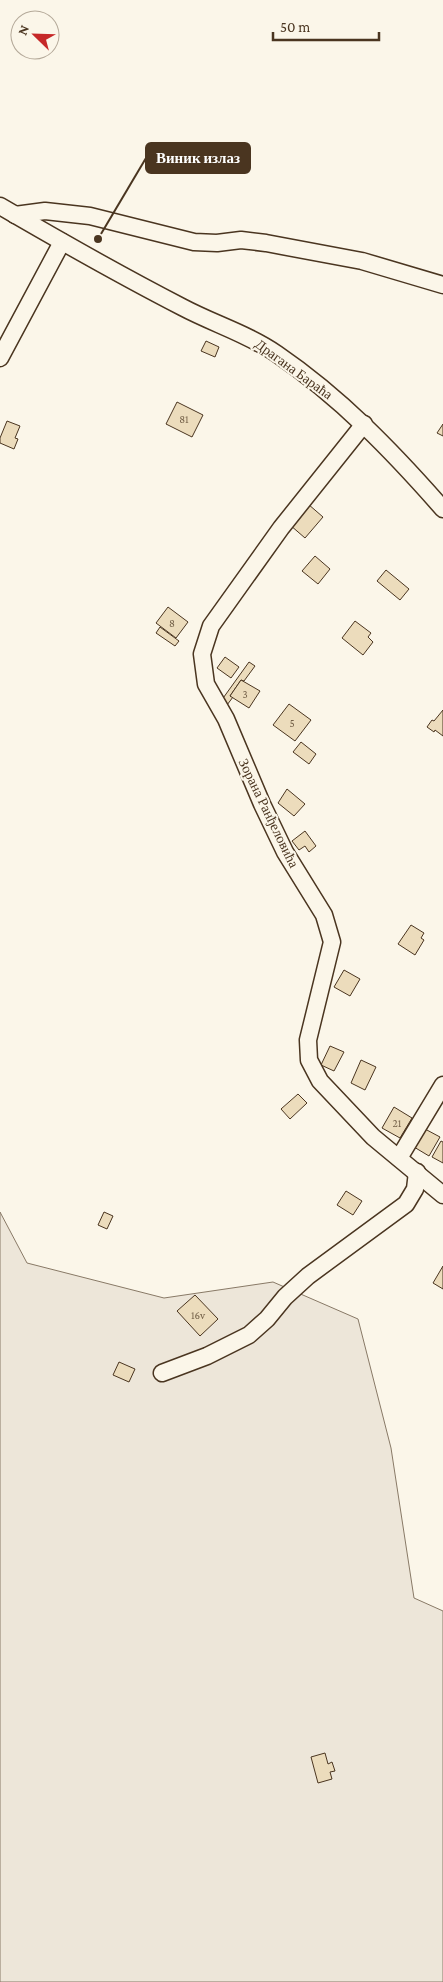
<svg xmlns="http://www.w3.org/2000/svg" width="443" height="1982" font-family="'Crimson Pro',serif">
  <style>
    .green { fill: #ede6d9; stroke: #887966 }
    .building { fill: #ecdcbc; stroke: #4a3520 }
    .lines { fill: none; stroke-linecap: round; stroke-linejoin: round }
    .minor-casing { stroke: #4a3520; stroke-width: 19 }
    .minor { stroke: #fbf6e9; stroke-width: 16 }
    .labels { text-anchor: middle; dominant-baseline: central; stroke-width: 4; stroke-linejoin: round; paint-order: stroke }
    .number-label { font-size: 11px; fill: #725f47 }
    .street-label { font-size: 14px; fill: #4a3520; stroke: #fbf6e9 }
    .leader { fill: none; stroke: #4a3520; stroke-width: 2 }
    .callout-dot { fill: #4a3520; stroke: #fbf6e9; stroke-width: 2 }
    .callout { fill: #4a3520; stroke: #4a3520; stroke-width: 2 }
    .callout-label { font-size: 15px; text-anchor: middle; font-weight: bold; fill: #fff }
  </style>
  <rect width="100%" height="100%" fill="#fbf6e9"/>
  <path class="green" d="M0 1212 27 1263 164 1298 273 1282 358 1319 391 1448 414 1598 443 1611V1982H0Z"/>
  <g class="building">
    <path d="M206 341 219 347 215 357 201 351Z"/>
    <path d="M177 402 203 415 192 437 166 424Z"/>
    <path d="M7 421 20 426 15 438 18 439 14 449 0 443V438Z"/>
    <path d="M443 424V436L437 433Z"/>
    <path d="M308 504 323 517 305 538 290 525Z"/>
    <path d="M315 556 330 569 318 584 302 571Z"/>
    <path d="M386 570 409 589 400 600 377 581Z"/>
    <path d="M168 607 188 622 176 638 156 623Z"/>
    <path d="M355 621 371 633 368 637 373 642 363 655 342 638Z"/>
    <path d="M160 627 179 641 175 646 156 633Z"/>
    <path d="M225 657 239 667 231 678 217 668Z"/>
    <path d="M249 662 255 666 244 681 241 680 230 696 233 697 227 705 221 701Z"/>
    <path d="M241 680 260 691 249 708 230 696Z"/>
    <path d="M289 704 311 720 295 741 273 725Z"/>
    <path d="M443 710V736L435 730 434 732 427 727 432 720 434 721Z"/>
    <path d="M301 742 316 754 309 764 293 752Z"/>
    <path d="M287 789 305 804 294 816 278 803Z"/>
    <path d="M305 831 316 846 309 852 305 846 299 850 292 841Z"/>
    <path d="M411 925 424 933 421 938 424 940 415 955 398 944Z"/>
    <path d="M344 970 360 979 350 996 334 987Z"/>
    <path d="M330 1046 344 1052 334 1071 321 1065Z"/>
    <path d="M361 1060 376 1067 365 1090 351 1083Z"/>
    <path d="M298 1094 307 1103 290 1119 281 1109Z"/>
    <path d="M394 1107 412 1118 400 1138 382 1128Z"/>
    <path d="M425 1129 440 1137 429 1156 414 1147Z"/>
    <path d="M441 1141 443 1142V1163L432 1157Z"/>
    <path d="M346 1191 362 1201 353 1215 337 1205Z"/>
    <path d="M104 1212 113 1216 107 1229 98 1225Z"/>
    <path d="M443 1266V1289L433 1283Z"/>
    <path d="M195 1295 218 1319 200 1336 177 1311Z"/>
    <path d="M119 1362 135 1369 129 1382 113 1375Z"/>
    <path d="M325 1753 328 1764 332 1762 335 1771 330 1772 332 1779 318 1783 311 1757Z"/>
  </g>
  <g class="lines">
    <g class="minor-casing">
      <g id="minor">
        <path d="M0 206C60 241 120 275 182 307 214 324 248 334 277 354 340 397 393 452 443 509"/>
        <path d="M15 215 45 211 90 216 194 242 217 243 241 240 266 243 362 261 443 285"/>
        <path d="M0 358 62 242"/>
        <path d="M364 424 281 528 211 626 202 654 206 684 226 719 262 804 285 852 324 915 332 942 308 1040 309 1060 320 1081 373 1137 443 1195"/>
        <path d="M399 1158 443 1085"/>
        <path d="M162 1373 207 1356 249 1335 267 1319 285 1297 308 1276 406 1204 415 1189 417 1172"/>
      </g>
    </g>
    <use href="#minor" class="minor"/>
  </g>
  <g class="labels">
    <g class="number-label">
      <text x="184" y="419">81</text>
      <text x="172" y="623">8</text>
      <text x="245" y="694">3</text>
      <text x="292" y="723">5</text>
      <text x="397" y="1123">21</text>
      <text x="198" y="1315">16v</text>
    </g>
    <g class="street-label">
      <text transform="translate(294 369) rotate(36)">Драгана Бараћа</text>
      <text transform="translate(269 813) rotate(64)">Зорана Ранђеловића</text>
    </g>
  </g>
  <path class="leader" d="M98 239L146 158"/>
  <circle class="callout-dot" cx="98" cy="239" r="5"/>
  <rect class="callout" x="146" y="143" width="104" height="30" rx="5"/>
  <g class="callout-label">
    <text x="198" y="163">Виник излаз</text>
  </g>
  <g transform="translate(35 35) rotate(293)"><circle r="24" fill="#fbf6e9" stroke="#b4a999"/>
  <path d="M0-4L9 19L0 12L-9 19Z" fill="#c62828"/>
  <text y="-8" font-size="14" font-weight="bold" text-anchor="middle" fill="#4a3520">N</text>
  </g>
  <path d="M273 32v8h106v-8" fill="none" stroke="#4a3520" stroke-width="2.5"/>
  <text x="280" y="32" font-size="15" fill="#4a3520" stroke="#fbf6e9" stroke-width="4" paint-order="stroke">50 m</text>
</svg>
